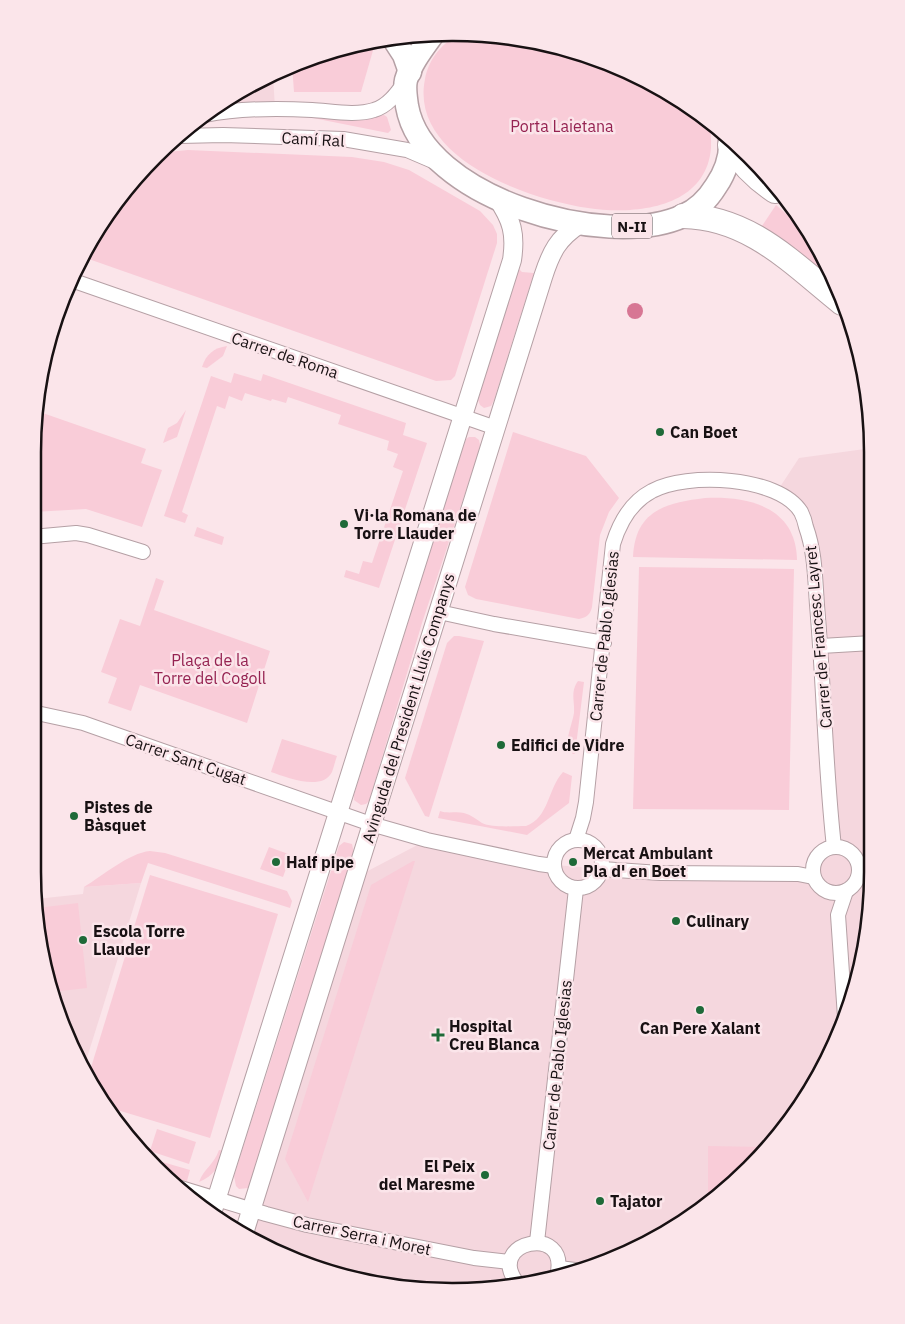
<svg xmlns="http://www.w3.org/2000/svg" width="905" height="1324" font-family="'IBM Plex Sans',sans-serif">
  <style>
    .built { fill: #f5d7de }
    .green { fill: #f9ccd8 }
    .water { fill: #d77694 }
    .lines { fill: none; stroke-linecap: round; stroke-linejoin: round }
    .minor-casing { stroke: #b5a0a5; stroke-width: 16 }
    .tertiary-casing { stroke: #b5a0a5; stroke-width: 20 }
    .primary-casing { stroke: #b5a0a5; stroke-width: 25 }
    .trunk-casing { stroke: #b5a0a5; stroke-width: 26 }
    .minor { stroke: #fff; stroke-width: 14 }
    .tertiary { stroke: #fff; stroke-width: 18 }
    .primary { stroke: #fff; stroke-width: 22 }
    .trunk { stroke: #fff; stroke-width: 24 }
    .poi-dot { fill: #1e6a38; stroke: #fbe5ea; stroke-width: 2 }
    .labels { text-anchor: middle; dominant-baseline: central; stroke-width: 5; stroke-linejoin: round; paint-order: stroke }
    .shield { fill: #fbe5ea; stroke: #5c5154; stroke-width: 1 }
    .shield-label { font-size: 15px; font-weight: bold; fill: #181113 }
    .park-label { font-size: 16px; fill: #952251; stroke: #fbe5ea }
    .street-label { font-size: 16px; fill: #181113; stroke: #fbe5ea }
    .poi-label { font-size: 16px; font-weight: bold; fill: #181113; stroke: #fbe5ea; text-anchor: start }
    .rim { fill: none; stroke: #181113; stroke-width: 2.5 }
  </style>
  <rect width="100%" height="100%" fill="#fbe5ea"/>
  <g class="built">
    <path d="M273 75 275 109 205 115 219 103Z"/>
    <path d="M872 448V871L864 954 840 1032 802 1105 749 1169 639 1248 534 1283 398 1288 292 1259 249 1233 362 874 427 840 539 864 638 871 813 876 812 868 816 858 823 851 834 847 821 646 801 512 776 493 799 458Z"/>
    <path d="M141 883 102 1010 85 1064 47 980 36 899 83 894 84 887Z"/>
  </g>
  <g class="green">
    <path d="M461 33C485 36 513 36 536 41 552 45 568 51 583 55 594 59 605 61 615 66 630 73 644 81 659 89 675 98 692 106 706 120 712 126 711 140 711 148 706 209 634 215 588 208 527 199 409 158 425 79 429 58 443 42 461 33Z"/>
    <path d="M376 40 361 92H294L292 64 371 41Z"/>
    <path d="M384 115 387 117 391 130 388 133 313 118 314 116 364 118Z"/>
    <path d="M188 150 352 157 384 162 409 170 480 211 493 225 497 234V243L455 376 451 380 436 381 83 257 89 243 156 155 158 153Z"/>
    <path d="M776 205 800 226 829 266 836 288 762 226Z"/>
    <path d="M519 269 522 272 534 273 494 400 491 406 484 408 480 405 478 400Z"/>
    <path d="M227 346 223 356 207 368 202 367C206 354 214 348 227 346Z"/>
    <path d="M234 373 261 381 263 374 406 423 403 435 427 443 379 588 344 577 346 570 359 574 363 561 372 563 403 471 393 467 398 454 387 450 389 441 338 424 341 415 288 397 286 403 272 399 271 401 245 393 242 401 229 396 225 409 217 406 182 512 188 515 185 523 164 516 211 376 231 383Z"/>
    <path d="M186 410 177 437 163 443 168 428 177 423Z"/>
    <path d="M37 411 146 449 141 463 162 470 142 527 86 509 33 512 32 453Z"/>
    <path d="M513 432 586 456 619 498 609 512 600 535 592 607C590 615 587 617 579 619L476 599 468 595 465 587Z"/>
    <path d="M469 437H475L479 440 480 445 477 457 422 623 369 801 366 804 361 805 354 800V795L458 463 466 439Z"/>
    <path d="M705 498C749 496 796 507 797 560L633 557C635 511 665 503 705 498Z"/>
    <path d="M197 527 224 537 222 545 194 536Z"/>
    <path d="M639 567 794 569 789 810 633 809Z"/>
    <path d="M156 578 164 581 154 610 270 651 247 723 140 685 131 711 108 703 117 678 101 672 120 619 140 626Z"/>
    <path d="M454 636H459L484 641 429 817 425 816 405 778 447 643Z"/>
    <path d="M578 681 584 682 575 754H573L568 749C566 736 572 725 574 713 575 701 570 692 578 681Z"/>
    <path d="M282 739 337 756C335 761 334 767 332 772 322 792 286 777 271 772Z"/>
    <path d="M563 772 572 776 569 803 527 835 438 818 440 811C448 814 456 811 464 813 471 815 476 819 482 823 492 828 515 826 526 826 549 818 548 788 563 772Z"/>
    <path d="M344 842 352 844 354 853 251 1184 248 1188 239 1189 236 1186 234 1176 339 846Z"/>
    <path d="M269 847 291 855 283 877 260 869Z"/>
    <path d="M150 851 165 853 287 891 292 901 290 908 148 863 141 883 84 887C102 876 129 853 150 851Z"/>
    <path d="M413 861H415L308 1202 285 1159 371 885Z"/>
    <path d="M150 875 278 914 210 1138 104 1106 89 1074Z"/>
    <path d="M78 903 87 988 52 992 47 980 37 908Z"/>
    <path d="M157 1129 196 1142 189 1164 150 1151Z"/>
    <path d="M708 1146 767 1147 749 1169 708 1198Z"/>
    <path d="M219 1150 225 1151C219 1166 214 1176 199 1182 204 1168 214 1165 219 1150Z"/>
    <path d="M159 1161 190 1170 187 1181 168 1177Z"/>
  </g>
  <circle class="water" cx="635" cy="311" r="8"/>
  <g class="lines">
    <g class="minor-casing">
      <g id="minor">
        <path d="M205 115C240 108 276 108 312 110 331 111 356 116 374 110 388 106 397 93 405 82"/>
        <path d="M180 136 223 135 343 139 407 150 435 162"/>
        <path d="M74 281 496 428"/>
        <path d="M32 537 76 533 88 535 143 552"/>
        <path d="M439 612 494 624 604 643"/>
        <path d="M821 646 872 643"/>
        <path d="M32 712 83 723 371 824 427 840 539 864 554 866"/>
        <path d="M576 840 583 818 586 802 613 544C620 521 631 502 652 491 686 472 779 476 801 512 803 516 805 522 806 527 815 552 815 578 817 605 824 686 825 767 834 847"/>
        <circle cx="578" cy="864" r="24"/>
        <circle cx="836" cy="870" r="23"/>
        <path d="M602 869 660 873 798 874 813 877"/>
        <path d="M859 871 872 869"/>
        <path d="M845 1017 838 915 846 891"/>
        <path d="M174 1186 266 1214 307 1225 474 1258 510 1262"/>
        <path d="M537 1242 576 889"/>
        <path d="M559 1268 575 1270"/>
        <path d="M518 1284C483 1242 571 1222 557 1276"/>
      </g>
    </g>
    <g class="tertiary-casing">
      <g id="tertiary">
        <path d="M213 1210 512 260C516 234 512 220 497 198"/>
        <path d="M245 1230 543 277C551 252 558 238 580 224"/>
      </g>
    </g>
    <g class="primary-casing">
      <g id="primary">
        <path d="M433 34C423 48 411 63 406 80 404 88 406 98 407 106 423 198 606 251 683 216 697 210 708 199 716 186 725 173 731 156 730 140"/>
        <path d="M393 38 404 55 410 72"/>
      </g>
    </g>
    <g class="trunk-casing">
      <g id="trunk">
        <path d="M730 145C741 163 757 179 775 191"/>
        <path d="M683 216C750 217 793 264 842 303"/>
      </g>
    </g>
    <use href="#minor" class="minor"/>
    <use href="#tertiary" class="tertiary"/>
    <use href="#primary" class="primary"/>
    <use href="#trunk" class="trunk"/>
  </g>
  <g class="poi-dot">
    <circle cx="660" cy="432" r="5"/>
    <circle cx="344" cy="524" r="5"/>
    <circle cx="501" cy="745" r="5"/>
    <circle cx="74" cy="816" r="5"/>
    <circle cx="276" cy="862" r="5"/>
    <circle cx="573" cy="862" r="5"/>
    <circle cx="676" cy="921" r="5"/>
    <circle cx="83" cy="940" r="5"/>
    <circle cx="700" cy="1010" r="5"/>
    <path d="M435.5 1027.5h5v5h5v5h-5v5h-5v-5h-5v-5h5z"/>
    <circle cx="485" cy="1175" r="5"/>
    <circle cx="600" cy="1201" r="5"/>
  </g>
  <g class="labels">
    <rect class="shield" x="612" y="213.5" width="40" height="25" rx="4"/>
    <g class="shield-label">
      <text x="632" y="226">N-II</text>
    </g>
    <g class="park-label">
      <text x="562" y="126">Porta Laietana</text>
      <text x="210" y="660">Plaça de la<tspan x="210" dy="18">Torre del Cogoll</tspan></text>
    </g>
    <g class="street-label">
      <text transform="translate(313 139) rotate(3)">Camí Ral</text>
      <text transform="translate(285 355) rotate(19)">Carrer de Roma</text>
      <text transform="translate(604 636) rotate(-84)">Carrer de Pablo Iglesias</text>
      <text transform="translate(818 637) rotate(-95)">Carrer de Francesc Layret</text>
      <text transform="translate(408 708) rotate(-73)">Avinguda del President Lluís Companys</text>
      <text transform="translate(186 759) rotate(19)">Carrer Sant Cugat</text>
      <text transform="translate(557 1065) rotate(-84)">Carrer de Pablo Iglesias</text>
      <text transform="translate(362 1235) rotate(12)">Carrer Serra i Moret</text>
    </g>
    <g class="poi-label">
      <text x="670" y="432">Can Boet</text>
      <text x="354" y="515">Vi·la Romana de<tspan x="354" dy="18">Torre Llauder</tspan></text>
      <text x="511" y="745">Edifici de Vidre</text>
      <text x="84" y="807">Pistes de<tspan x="84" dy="18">Bàsquet</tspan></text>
      <text x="583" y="853">Mercat Ambulant<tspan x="583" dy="18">Pla d' en Boet</tspan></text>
      <text x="286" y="862">Half pipe</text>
      <text x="686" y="921">Culinary</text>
      <text x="93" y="931">Escola Torre<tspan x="93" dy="18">Llauder</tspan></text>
      <text x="449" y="1026">Hospital<tspan x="449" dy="18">Creu Blanca</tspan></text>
      <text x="700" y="1028" text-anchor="middle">Can Pere Xalant</text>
      <text x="475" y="1166" text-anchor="end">El Peix<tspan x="475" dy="18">del Maresme</tspan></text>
      <text x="610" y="1201">Tajator</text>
    </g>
  </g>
  <path d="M0 0H905V1324H0ZM452 41H453A411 411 0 0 1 864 452V872A411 411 0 0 1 453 1283H452A411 411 0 0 1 41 872V452A411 411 0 0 1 452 41Z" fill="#fbe5ea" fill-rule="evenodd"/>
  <path class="rim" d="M452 41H453A411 411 0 0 1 864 452V872A411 411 0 0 1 453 1283H452A411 411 0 0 1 41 872V452A411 411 0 0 1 452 41Z"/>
</svg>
